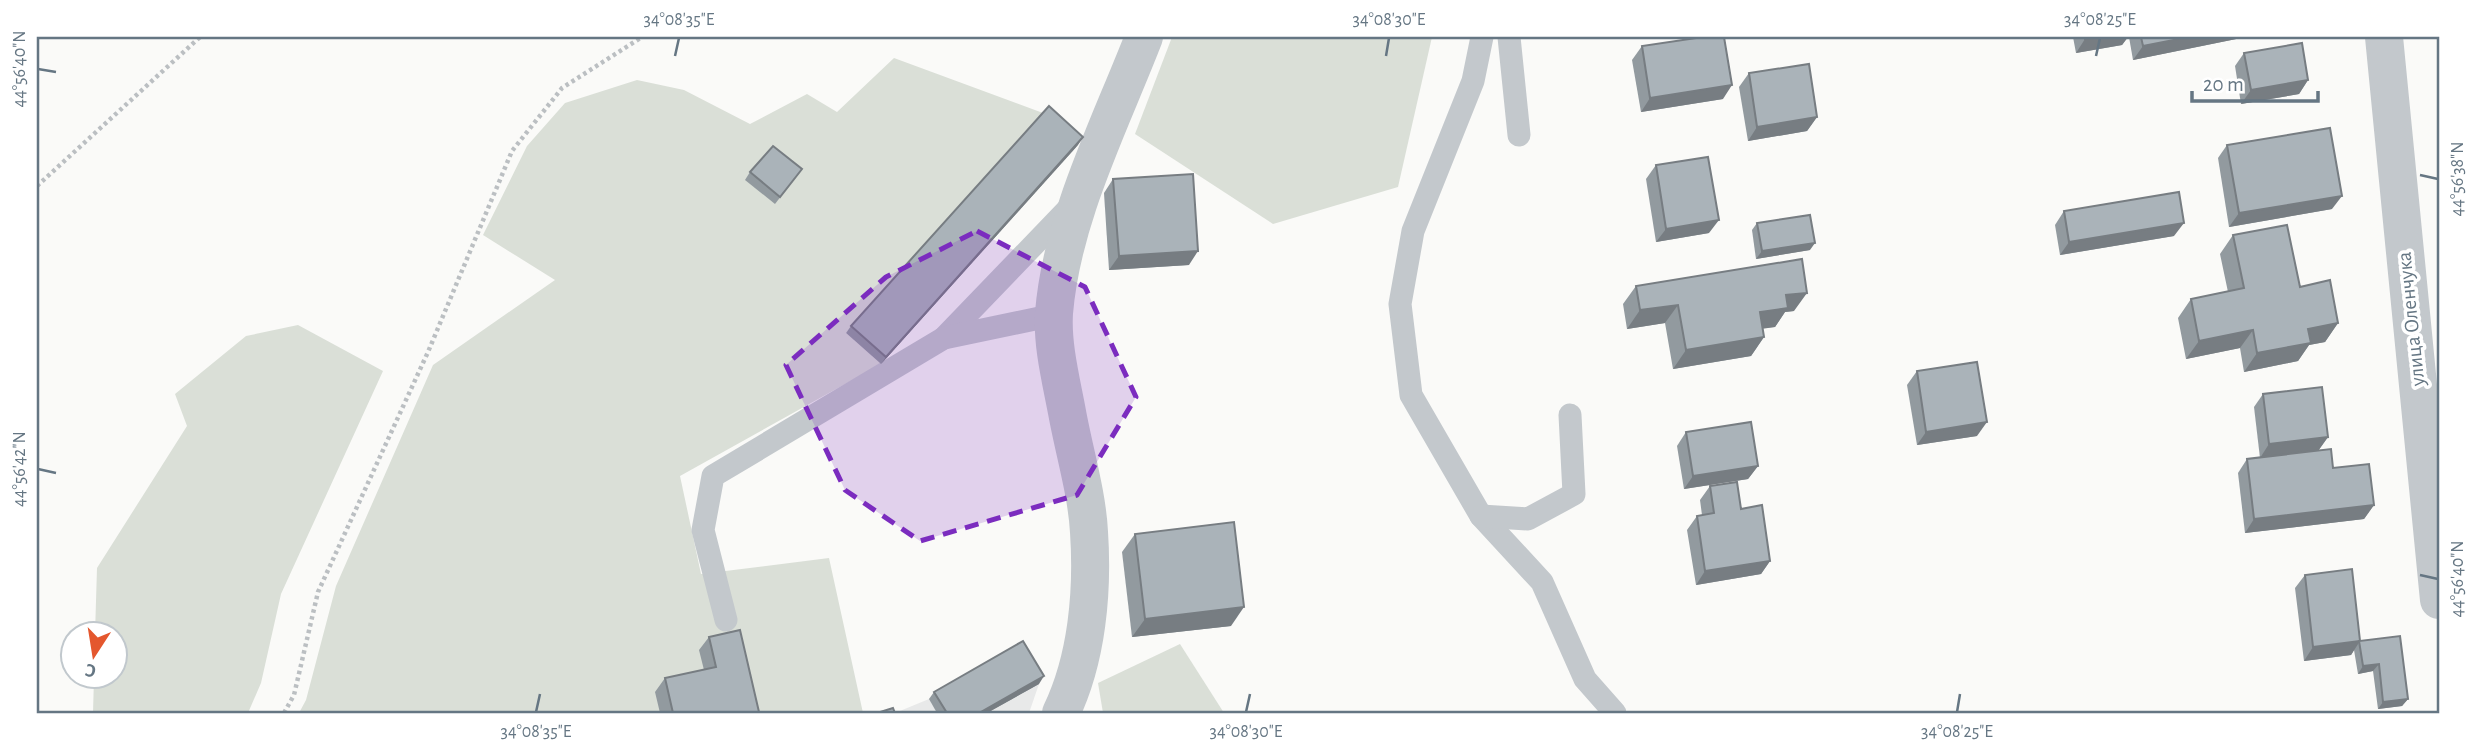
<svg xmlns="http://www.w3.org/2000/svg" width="2476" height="750" font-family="'Alegreya Sans',sans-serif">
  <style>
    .built { fill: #e8e9e9 }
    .green { fill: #dadfd7 }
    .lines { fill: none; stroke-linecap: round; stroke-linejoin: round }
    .path { stroke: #bbbfc2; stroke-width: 4.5; stroke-dasharray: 3.5 3.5; stroke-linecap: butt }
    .lane { stroke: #c3c8cc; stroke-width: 23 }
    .street { stroke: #c3c8cc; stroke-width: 38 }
    .wall { fill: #929a9f }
    .shaded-wall { fill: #777d82 }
    .building { fill: #aab3b9; stroke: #777d82; stroke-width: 2 }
    .marked { fill: #7b2cbf; fill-opacity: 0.2; stroke: #7b2cbf; stroke-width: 5; stroke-dasharray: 14 9; stroke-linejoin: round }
    .ticks { fill: none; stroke: #657683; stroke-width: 2.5 }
    .labels { text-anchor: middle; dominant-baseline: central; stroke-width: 7; stroke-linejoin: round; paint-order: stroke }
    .street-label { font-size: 21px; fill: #657683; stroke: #fff }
    .neatline { fill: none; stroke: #657683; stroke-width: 2.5 }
    .ticks-label { font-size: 18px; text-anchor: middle; fill: #657683 }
  </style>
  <rect width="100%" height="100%" fill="#fafaf8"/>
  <path class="built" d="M1018 648 1039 684 1029 713H895L929 699Z"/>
  <g class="green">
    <path d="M1172 37H1432L1398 187 1273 224 1135 134Z"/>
    <path d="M894 58 1043 113 846 333 881 364 680 476 701 574 829 558 863 713H299L306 700 336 586 433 365 555 280 483 235 527 146 565 103 637 80 684 90 750 124 807 94 837 112Z"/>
    <path d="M298 325 383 371 281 594 261 683 248 713H93L94 677 116 676V634H95L97 568 187 426 175 394 246 336Z"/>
    <path d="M1180 644 1224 713H1103L1098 683Z"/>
  </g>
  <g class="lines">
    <g class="path">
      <path d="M37 186 200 37"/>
      <path d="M284 713 294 695 318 592 428 352 512 151 562 88 642 37"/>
    </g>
    <g class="lane">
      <path d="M1482 37 1473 81 1413 231 1400 304 1411 395 1481 516 1542 582 1585 679 1615 713"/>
      <path d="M1509 37 1519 135"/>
      <path d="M944 338 1073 204"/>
      <path d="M1481 516 1528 519 1574 494 1570 415"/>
      <path d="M726 620 703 530 713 476 944 338 1054 315"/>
    </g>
    <g class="street">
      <path d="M2384 37 2439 600"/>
      <path d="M1061 713C1087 659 1093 592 1089 532 1087 493 1074 451 1067 412 1061 380 1052 345 1054 313 1062 217 1110 125 1144 37"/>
    </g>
  </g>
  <g class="wall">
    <path d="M2073 37H2128L2122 45 2076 53Z"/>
    <path d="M2129 37H2246L2133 60Z"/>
    <path d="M1642 46 1723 99 1641 112 1632 60Z"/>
    <path d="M2244 53 2308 80 2299 94 2241 104 2235 66Z"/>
    <path d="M1749 73 1817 117 1807 131 1748 141 1739 87Z"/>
    <path d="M1078 145 881 364 846 333 851 326Z"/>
    <path d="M2227 145 2332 209 2229 227 2218 158Z"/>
    <path d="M1656 165 1709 233 1656 242 1646 179Z"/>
    <path d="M802 169 775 204 745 180 750 172Z"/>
    <path d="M1113 179 1189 265 1109 270 1104 193Z"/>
    <path d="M2064 211 2174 236 2060 255 2055 225Z"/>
    <path d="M1757 223 1810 250 1756 259 1752 230Z"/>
    <path d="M2233 235 2300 287 2338 323 2325 342 2309 345 2298 361 2244 372 2240 348 2186 359 2178 318 2191 299 2228 292 2220 254Z"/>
    <path d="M1636 286 1794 311 1785 312 1775 327 1762 328 1764 337 1751 356 1673 369 1665 323 1627 329 1623 304Z"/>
    <path d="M1917 371 1977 436 1917 445 1907 385Z"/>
    <path d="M2263 394 2328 437 2318 451 2260 458 2254 407Z"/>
    <path d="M1686 432 1758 466 1748 479 1684 489 1677 446Z"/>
    <path d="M2247 459 2333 468 2374 505 2364 519 2245 533 2238 473Z"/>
    <path d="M1710 486 1741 509 1770 561 1761 574 1696 585 1687 530 1697 516 1702 515 1700 500Z"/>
    <path d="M1135 534 1231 626 1132 637 1122 552Z"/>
    <path d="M2305 575 2408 699 2402 706 2378 709 2373 671 2358 674 2354 650 2351 655 2304 661 2295 588Z"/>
    <path d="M709 637 758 713H660L655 692 665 678 704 670 699 650Z"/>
    <path d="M1039 684 987 713H937L929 699 934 692Z"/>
  </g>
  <g class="shaded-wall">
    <path d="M2099 37H2128L2122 45 2076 53 2085 39Z"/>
    <path d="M2189 37H2246L2133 60 2143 46Z"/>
    <path d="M2308 80 2299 94 2241 104 2251 90Z"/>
    <path d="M1732 85 1723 99 1641 112 1650 98Z"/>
    <path d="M1817 117 1807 131 1748 141 1757 127Z"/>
    <path d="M1083 137 1078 145 881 364 886 357Z"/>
    <path d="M2342 196 2332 209 2229 227 2239 213Z"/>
    <path d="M1719 220 1709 233 1656 242 1666 229Z"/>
    <path d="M2184 223 2174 236 2060 255 2069 242Z"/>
    <path d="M1815 243 1810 250 1756 259 1762 251Z"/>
    <path d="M1198 251 1189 265 1109 270 1119 256Z"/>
    <path d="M1807 293 1794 311 1785 312 1775 327 1747 331 1760 312 1786 295Z"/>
    <path d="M1678 305 1665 323 1627 329 1640 310Z"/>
    <path d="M2338 323 2325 342 2309 345 2298 361 2244 372 2257 353 2308 329Z"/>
    <path d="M2253 330 2240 348 2186 359 2199 341Z"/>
    <path d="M1764 337 1751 356 1673 369 1686 350Z"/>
    <path d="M1987 422 1977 436 1917 445 1926 432Z"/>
    <path d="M2328 437 2318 451 2260 458 2269 444Z"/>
    <path d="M1758 466 1748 479 1684 489 1693 476Z"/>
    <path d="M2374 505 2364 519 2245 533 2254 519Z"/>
    <path d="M1770 561 1761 574 1696 585 1705 571Z"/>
    <path d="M1244 607 1231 626 1132 637 1145 619Z"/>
    <path d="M2360 641 2351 655 2304 661 2313 647Z"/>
    <path d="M2379 664 2373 671 2358 674 2363 666Z"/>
    <path d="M1044 676 1039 684 987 713H979Z"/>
    <path d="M2408 699 2402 706 2378 709 2383 702Z"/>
  </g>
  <g class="building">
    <path d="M1703 37H1724L1732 85 1650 98 1642 46Z"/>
    <path d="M2085 37H2099L2085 39Z"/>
    <path d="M2141 37H2189L2143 46Z"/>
    <path d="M2302 43 2308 80 2251 90 2244 53Z"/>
    <path d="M1809 64 1817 117 1757 127 1749 73Z"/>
    <path d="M1049 106 1083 137 886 357 851 326Z"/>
    <path d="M2330 128 2342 196 2239 213 2227 145Z"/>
    <path d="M773 146 802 169 780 197 750 172Z"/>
    <path d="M1708 157 1719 220 1666 229 1656 165Z"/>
    <path d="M1193 174 1198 251 1119 256 1113 179Z"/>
    <path d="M2179 192 2184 223 2069 242 2064 211Z"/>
    <path d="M1810 215 1815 243 1762 251 1757 223Z"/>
    <path d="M2287 225 2300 287 2330 280 2338 323 2308 329 2311 343 2257 353 2253 330 2199 341 2191 299 2244 288 2233 235Z"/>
    <path d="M1802 259 1807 293 1786 295 1788 308 1760 312 1764 337 1686 350 1678 305 1640 310 1636 286Z"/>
    <path d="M1977 362 1987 422 1926 432 1917 371Z"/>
    <path d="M2322 387 2328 437 2269 444 2263 394Z"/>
    <path d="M1751 422 1758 466 1693 476 1686 432Z"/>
    <path d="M2331 449 2333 468 2369 464 2374 505 2254 519 2247 459Z"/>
    <path d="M1737 482 1741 509 1762 505 1770 561 1705 571 1697 516 1714 513 1710 486Z"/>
    <path d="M1234 522 1244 607 1145 619 1135 534Z"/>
    <path d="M2352 569 2360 641 2313 647 2305 575Z"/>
    <path d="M740 630 759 712 754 713H673L665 678 716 667 709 637Z"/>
    <path d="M2400 636 2408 699 2383 702 2379 664 2363 666 2359 641Z"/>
    <path d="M1023 641 1044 676 979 713H947L934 692Z"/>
    <path d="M893 708 895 713H877Z"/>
  </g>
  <path class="marked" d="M977 231 1085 287 1136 397 1077 495 920 541 845 490 786 365 886 277Z"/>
  <path class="ticks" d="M675 56 679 38M1386 56 1389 38M2096 56 2100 38M38 69 56 72M2420 175 2438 179M38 469 56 473M2420 575 2438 579M536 712 540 694M1246 712 1250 694M1957 712 1960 694"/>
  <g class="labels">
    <g class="street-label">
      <text transform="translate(2411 319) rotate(-96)">улица Оленчука</text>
    </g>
  </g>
  <rect width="2476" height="750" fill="none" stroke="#ffffff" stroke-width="77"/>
  <g transform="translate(94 655) rotate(192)"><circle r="33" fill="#ffffff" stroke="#c1c8cd" stroke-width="2"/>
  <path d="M0-5L12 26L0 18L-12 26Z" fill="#e4572e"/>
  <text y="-10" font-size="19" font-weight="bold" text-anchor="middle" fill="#657683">С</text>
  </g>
  <path d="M2192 91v10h126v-10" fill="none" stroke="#657683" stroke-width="3.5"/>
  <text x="2203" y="91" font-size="21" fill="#657683" stroke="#ffffff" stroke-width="5" paint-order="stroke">20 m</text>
  <rect x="38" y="38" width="2400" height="674" class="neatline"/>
  <g class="ticks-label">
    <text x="679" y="25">34°08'35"E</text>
    <text x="1389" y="25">34°08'30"E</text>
    <text x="2100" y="25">34°08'25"E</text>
    <text transform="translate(19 69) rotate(-90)" y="6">44°56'40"N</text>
    <text transform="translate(2457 179) rotate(-90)" y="6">44°56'38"N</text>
    <text transform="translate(19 469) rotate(-90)" y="6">44°56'42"N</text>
    <text transform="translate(2457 579) rotate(-90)" y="6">44°56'40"N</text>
    <text x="536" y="737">34°08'35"E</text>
    <text x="1246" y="737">34°08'30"E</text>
    <text x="1957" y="737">34°08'25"E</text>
  </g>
</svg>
